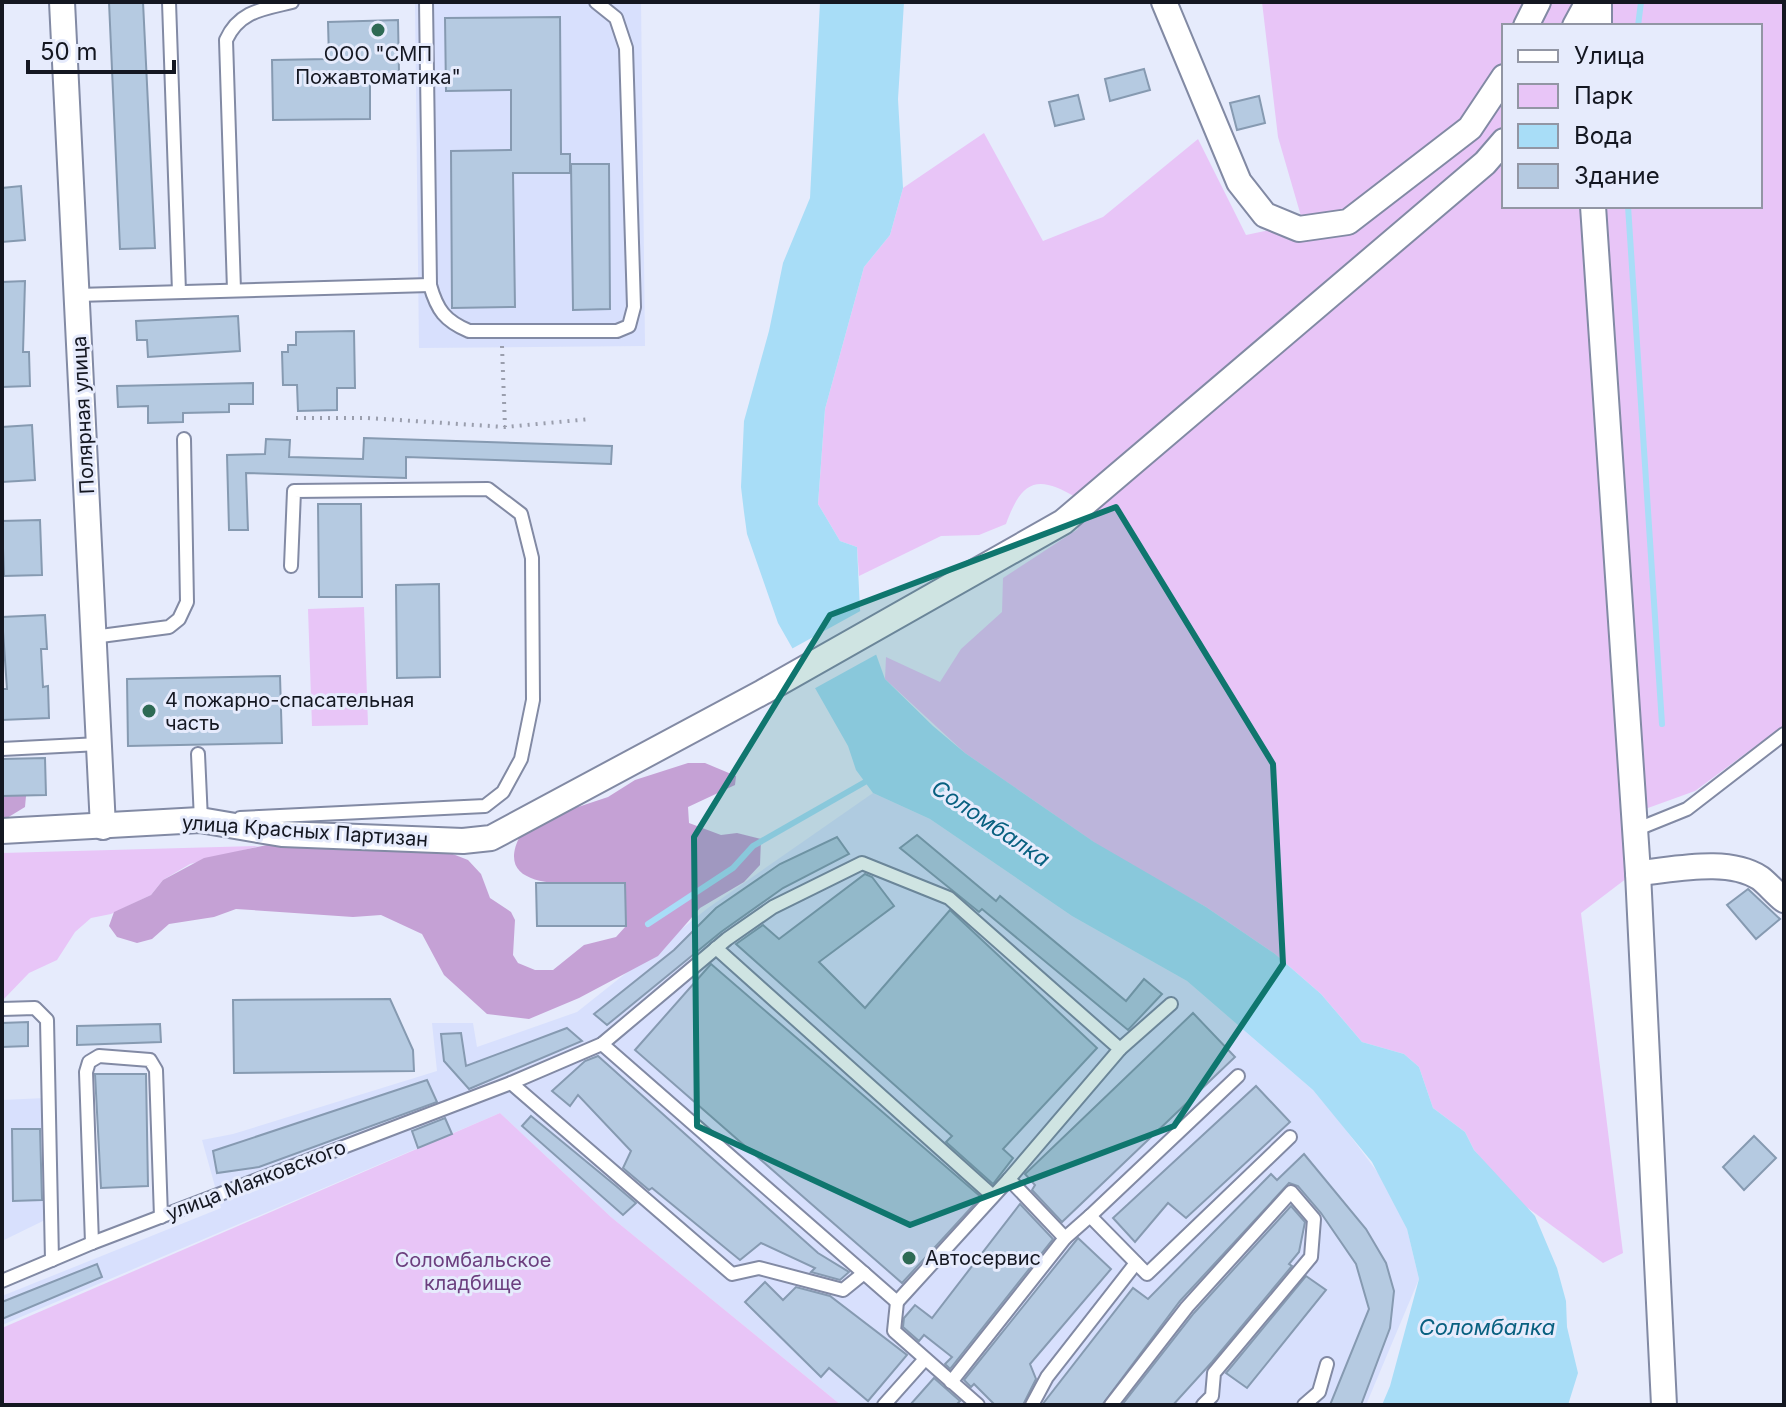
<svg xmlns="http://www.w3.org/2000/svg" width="1786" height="1407" font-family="Inter,sans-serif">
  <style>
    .built { fill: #d8e0fd }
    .green { fill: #e8c5f7; fill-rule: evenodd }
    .forest { fill: #c5a1d5 }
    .water { fill: #a8ddf7 }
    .pier { fill: #e6ebfc }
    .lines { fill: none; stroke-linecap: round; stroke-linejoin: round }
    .stream { stroke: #a8ddf7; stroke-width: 6 }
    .building { fill: #b5cae1; stroke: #869ab1; stroke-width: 2 }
    .service-casing { stroke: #828aa4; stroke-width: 16 }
    .minor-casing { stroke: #828aa4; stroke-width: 28 }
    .path { stroke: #9a9ead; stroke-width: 4; stroke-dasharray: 2 6; stroke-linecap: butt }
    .service { stroke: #fff; stroke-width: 12 }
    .minor { stroke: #fff; stroke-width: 24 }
    .marked { fill: #0f766e; fill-opacity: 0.2; stroke: #0f766e; stroke-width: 6; stroke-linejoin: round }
    .poi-dot { fill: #2e6a54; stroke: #e6ebfc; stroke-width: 3 }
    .labels { text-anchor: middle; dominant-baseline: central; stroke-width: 6; stroke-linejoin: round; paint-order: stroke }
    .poi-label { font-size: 20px; fill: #141721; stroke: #e6ebfc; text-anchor: start }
    .street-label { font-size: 20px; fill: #141721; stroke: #e6ebfc }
    .park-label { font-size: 20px; fill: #6c3f7f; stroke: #e6ebfc }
    .water-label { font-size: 22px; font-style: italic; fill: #086080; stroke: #e6ebfc }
  </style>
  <rect width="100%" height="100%" fill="#e6ebfc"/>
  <g class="built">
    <path d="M415 2H641L645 346 419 348Z"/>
    <path d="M873 793 930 819 1072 916 1187 981 1313 1090 1343 1126 1384 1181 1407 1229 1419 1279 1366 1405H841L611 1217 500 1113 2 1325V1296L221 1208 202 1140 233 1134 437 1071 432 1023H473L477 1047 577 1012 708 908Z"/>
    <path d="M45 1098V1220L2 1241V1100Z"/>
  </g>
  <g class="green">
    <path d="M1262 2H1784V725L1695 791 1623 817 1631 875 1581 913 1623 1253 1603 1263 1517 1200 1474 1150 1465 1132 1433 1108 1419 1067 1404 1054 1362 1042 1321 994 1275 954 1206 907 1111 854 965 753 885 679 886 657 940 682 961 649 1002 612 1003 578 1078 529 1077 498C1037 474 1022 480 1006 524L979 535 941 536 859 576 857 547 840 541 818 504 825 409 864 267 890 235 903 188 984 133 1043 241 1103 217 1198 139 1246 235 1303 223 1278 137ZM1504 26H1760V206H1504Z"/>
    <path d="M364 607 368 725 312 726 308 609Z"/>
    <path d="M259 846 190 864 163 880 151 895 111 914 91 918 75 932 57 960 29 973 2 1001V853Z"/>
    <path d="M500 1113 611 1217 841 1405H2V1328Z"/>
  </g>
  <g class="forest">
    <path d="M688 763H705L736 776 735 785 688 807 689 823 721 835 737 833 761 839 760 865 744 882 700 908 658 956 579 998 529 1019 487 1014 444 975 422 934 381 915 353 917 236 909 214 917 169 924 152 939 137 943 117 937 109 926 114 912 151 895 163 880 204 858 267 845 401 846 445 851 468 860 481 874 490 898 511 912 515 920 513 955 518 963 535 970H553L584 945 616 937 626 926 625 884C592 881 486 899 521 834L569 810 608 797 635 780Z"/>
    <path d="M2 796H26L25 807 2 821Z"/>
  </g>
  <path class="water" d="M820 2H904L898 99 903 188 890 235 864 267 825 409 818 504 840 541 857 547 860 610 885 679 933 726 965 753 1094 842 1206 907 1275 954 1321 994 1362 1042 1404 1054 1419 1067 1433 1108 1465 1132 1474 1150 1535 1216 1557 1268 1566 1301 1567 1327 1578 1373 1568 1405H1382L1390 1386 1419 1279 1407 1229 1372 1162 1313 1090 1187 981 1072 916 930 819 873 793 856 770 848 746 778 623 747 534 744 512 741 487 744 421 769 331 783 263 810 198Z"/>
  <path class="pier" d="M864 609 879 653 810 691 786 652Z"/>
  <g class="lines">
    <g class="stream">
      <path d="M1638 26 1641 2"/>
      <path d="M1628 206 1662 724"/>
      <path d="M648 924 733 868 753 846 865 782"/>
    </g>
  </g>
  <g class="building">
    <path d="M109 2H143L155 248 120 249Z"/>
    <path d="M560 17 561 154H570V173H513L515 307 452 308 451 151 511 150V90L446 91 445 18Z"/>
    <path d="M398 20 399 73 370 74V119L273 120 272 60 329 59 328 22Z"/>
    <path d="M1144 69 1150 90 1110 101 1105 79Z"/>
    <path d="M1078 95 1084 119 1055 126 1049 102Z"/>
    <path d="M1259 96 1265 123 1237 130 1230 103Z"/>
    <path d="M571 164H609L610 309 573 310Z"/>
    <path d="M21 186 25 240 2 242V188Z"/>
    <path d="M25 281 23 352H29L30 386 2 387V282Z"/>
    <path d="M238 316 240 351 148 357 147 340H137L136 321Z"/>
    <path d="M354 331 355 388H337V410L298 411 297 385H283L282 352H288V345H296V332Z"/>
    <path d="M253 383V404H229V412L183 413V422L148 423V406L118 407 117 386Z"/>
    <path d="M32 425 35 480 2 482V427Z"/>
    <path d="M364 438 612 446 611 464 406 457V478L246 473 248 530H229L227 455 265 454 266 439 290 440 289 457 363 459Z"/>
    <path d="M318 504H361L362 597H319Z"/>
    <path d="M40 520 42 575 4 576 2 521Z"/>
    <path d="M439 584 440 677 397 678 396 585Z"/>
    <path d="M45 615 47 649H41L43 687 48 686 49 718 2 720V689H7L2 617Z"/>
    <path d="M280 676 282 743 128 746 127 679Z"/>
    <path d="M45 758 46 795 2 796V759Z"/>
    <path d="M917 835 996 901 1000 896 1126 1001 1144 979 1162 994 1128 1030 982 909 979 912 900 848Z"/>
    <path d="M837 837 849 854 783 888 721 932 607 1025 594 1014 674 950 716 908 780 864Z"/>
    <path d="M865 874 872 877 894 906 819 962 865 1008 950 910 1097 1048 1003 1149 1013 1158 993 1184 946 1142 952 1136 736 944 763 925 779 939Z"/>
    <path d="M536 883H625L626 926H537Z"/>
    <path d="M1748 889 1780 919 1756 939 1727 905Z"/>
    <path d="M711 964 981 1197 902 1283 635 1050Z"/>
    <path d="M390 999 413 1050 414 1071 234 1073 233 1000Z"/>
    <path d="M1193 1013 1235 1057 1062 1222 1032 1190 1035 1185 1025 1174Z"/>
    <path d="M28 1022V1046L2 1047V1023Z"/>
    <path d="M160 1024 161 1042 77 1045V1026Z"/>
    <path d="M567 1028 582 1041 469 1089 444 1061 441 1034 461 1033 466 1066Z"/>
    <path d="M598 1056 818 1253 849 1272 840 1280 811 1272 815 1268 761 1243 740 1260 652 1188 649 1190 623 1168 631 1151 578 1095 570 1106 552 1091 585 1061Z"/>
    <path d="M95 1074H146L148 1186 101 1188Z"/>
    <path d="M427 1080 437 1102 259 1167 217 1173 213 1151Z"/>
    <path d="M1256 1086 1290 1122 1186 1218 1168 1203 1135 1242 1113 1218Z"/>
    <path d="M531 1116 616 1186 636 1203 623 1215 522 1126Z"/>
    <path d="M445 1118 452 1134 418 1148 412 1131Z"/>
    <path d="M12 1129H40L42 1200 13 1201Z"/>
    <path d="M1754 1136 1776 1158 1744 1190 1723 1167Z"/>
    <path d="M1304 1154 1366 1229 1386 1263 1394 1291 1390 1328 1361 1405H1330L1369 1309 1356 1264 1321 1213 1298 1186 1289 1183 1180 1301 1102 1405H1042L1133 1288 1148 1299 1271 1174 1277 1180Z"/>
    <path d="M1020 1204 1053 1239 950 1369 945 1364 952 1357 924 1335 919 1341 903 1327 904 1318 915 1305 932 1318Z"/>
    <path d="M1291 1206 1305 1222 1299 1252 1289 1264 1292 1266 1212 1362 1173 1405H1122L1194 1313Z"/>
    <path d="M1078 1238 1111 1269 1030 1364 1036 1379 1023 1405H995L974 1384 971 1387 964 1380Z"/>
    <path d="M97 1264 102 1277 2 1319V1302Z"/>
    <path d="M1306 1276 1326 1290 1247 1388 1226 1373Z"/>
    <path d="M765 1282 783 1300 796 1287 830 1296 907 1355 868 1401 829 1368 821 1377 745 1302Z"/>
    <path d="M934 1378 960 1401 956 1405H910Z"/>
  </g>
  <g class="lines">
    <g class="service-casing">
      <g id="service">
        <path d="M169 2 179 292"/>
        <path d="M426 2 430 285C437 310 445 321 469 331H617L629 326 634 307 626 48 616 18 596 2"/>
        <path d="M234 290 226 40C239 11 263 9 292 2"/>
        <path d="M77 295 430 285"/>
        <path d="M93 637 169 627 179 619 187 602 184 439"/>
        <path d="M2 749 99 744"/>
        <path d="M198 754 201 820"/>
        <path d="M240 818 485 806 503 792 521 759 533 700 532 558 521 514 488 489 294 491 291 566"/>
        <path d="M1635 830 1687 809 1784 734"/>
        <path d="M716 948 993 1196"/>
        <path d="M2 1009 35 1008 47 1020 52 1260"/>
        <path d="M602 1044 897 1302 1009 1179"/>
        <path d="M1120 1049 1171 1004"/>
        <path d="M511 1083 732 1274 759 1268 843 1290 864 1273"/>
        <path d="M1090 1216 1238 1076"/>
        <path d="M92 1243 86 1072 89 1062 99 1056 150 1060 156 1070 161 1217"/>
        <path d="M2 1281 92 1243 511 1083 602 1044 727 939 773 907 862 863 949 898 1120 1049 1009 1179 1065 1238 1090 1216 1147 1274 1290 1137"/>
        <path d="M897 1302 894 1331 978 1405"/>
        <path d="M951 1382 1065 1238"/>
        <path d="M884 1405 925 1359"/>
        <path d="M1032 1405 1047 1377 1136 1263"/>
        <path d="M1111 1405 1187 1307 1291 1192 1314 1219 1311 1257 1214 1373 1212 1396 1203 1405"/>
        <path d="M1304 1405 1319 1392 1327 1364"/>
      </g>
    </g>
    <g class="minor-casing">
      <g id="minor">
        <path d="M62 2 103 827"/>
        <path d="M1164 2 1239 182 1265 215 1299 229 1348 222 1470 128 1504 77"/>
        <path d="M1526 26 1538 2"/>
        <path d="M1575 26 1588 2"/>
        <path d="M1599 26V2"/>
        <path d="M1593 206 1638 873 1664 1405"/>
        <path d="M2 831 200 820 282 834 463 841 491 838 763 692 1063 522 1485 163 1504 141"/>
        <path d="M1638 873C1674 870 1727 857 1760 878 1768 884 1776 894 1784 900"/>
      </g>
    </g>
    <g class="path">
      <path d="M502 346 505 427"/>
      <path d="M296 418H368L505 427 590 419"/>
    </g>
    <use href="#service" class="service"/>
    <use href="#minor" class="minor"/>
  </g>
  <path class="marked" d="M1116 507 1273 764 1283 964 1174 1126 910 1225 697 1126 694 837 830 615Z"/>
  <g class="poi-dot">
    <circle cx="378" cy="30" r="8"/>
    <circle cx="149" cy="711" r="8"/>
    <circle cx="909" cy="1258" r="8"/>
  </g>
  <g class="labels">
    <g class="poi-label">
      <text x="378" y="54" text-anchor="middle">ООО "СМП<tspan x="378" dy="23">Пожавтоматика"</tspan></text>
      <text x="165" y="700">4 пожарно-спасательная<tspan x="165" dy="23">часть</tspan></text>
      <text x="925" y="1258">Автосервис</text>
    </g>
    <g class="street-label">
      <text transform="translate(83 415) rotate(-93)">Полярная улица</text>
      <text transform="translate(305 831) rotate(4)">улица Красных Партизан</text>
      <text transform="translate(256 1180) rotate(-21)">улица Маяковского</text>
    </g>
    <g class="park-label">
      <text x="473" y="1260">Соломбальское<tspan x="473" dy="23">кладбище</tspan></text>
    </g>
    <g class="water-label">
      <text transform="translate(991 823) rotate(34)">Соломбалка</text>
      <text x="1487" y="1327">Соломбалка</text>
    </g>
  </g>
  <rect width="1786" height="1407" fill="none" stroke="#141721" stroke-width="8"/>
  <rect x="1502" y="24" width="260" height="184" fill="#e6ebfc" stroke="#9296a4" stroke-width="2"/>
  <rect x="1518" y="50" width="40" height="12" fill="#ffffff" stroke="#9296a4" stroke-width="2"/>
  <text x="1574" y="64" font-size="24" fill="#141721">Улица</text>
  <rect x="1518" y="84" width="40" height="24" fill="#e8c5f7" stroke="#9296a4" stroke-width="2"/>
  <text x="1574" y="104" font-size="24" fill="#141721">Парк</text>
  <rect x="1518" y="124" width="40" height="24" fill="#a8ddf7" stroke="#9296a4" stroke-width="2"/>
  <text x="1574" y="144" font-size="24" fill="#141721">Вода</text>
  <rect x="1518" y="164" width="40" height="24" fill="#b5cae1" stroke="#9296a4" stroke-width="2"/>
  <text x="1574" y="184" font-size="24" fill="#141721">Здание</text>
  <path d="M28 60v12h146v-12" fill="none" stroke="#141721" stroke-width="4"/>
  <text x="40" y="60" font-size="24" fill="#141721" stroke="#e6ebfc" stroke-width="6" paint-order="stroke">50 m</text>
</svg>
